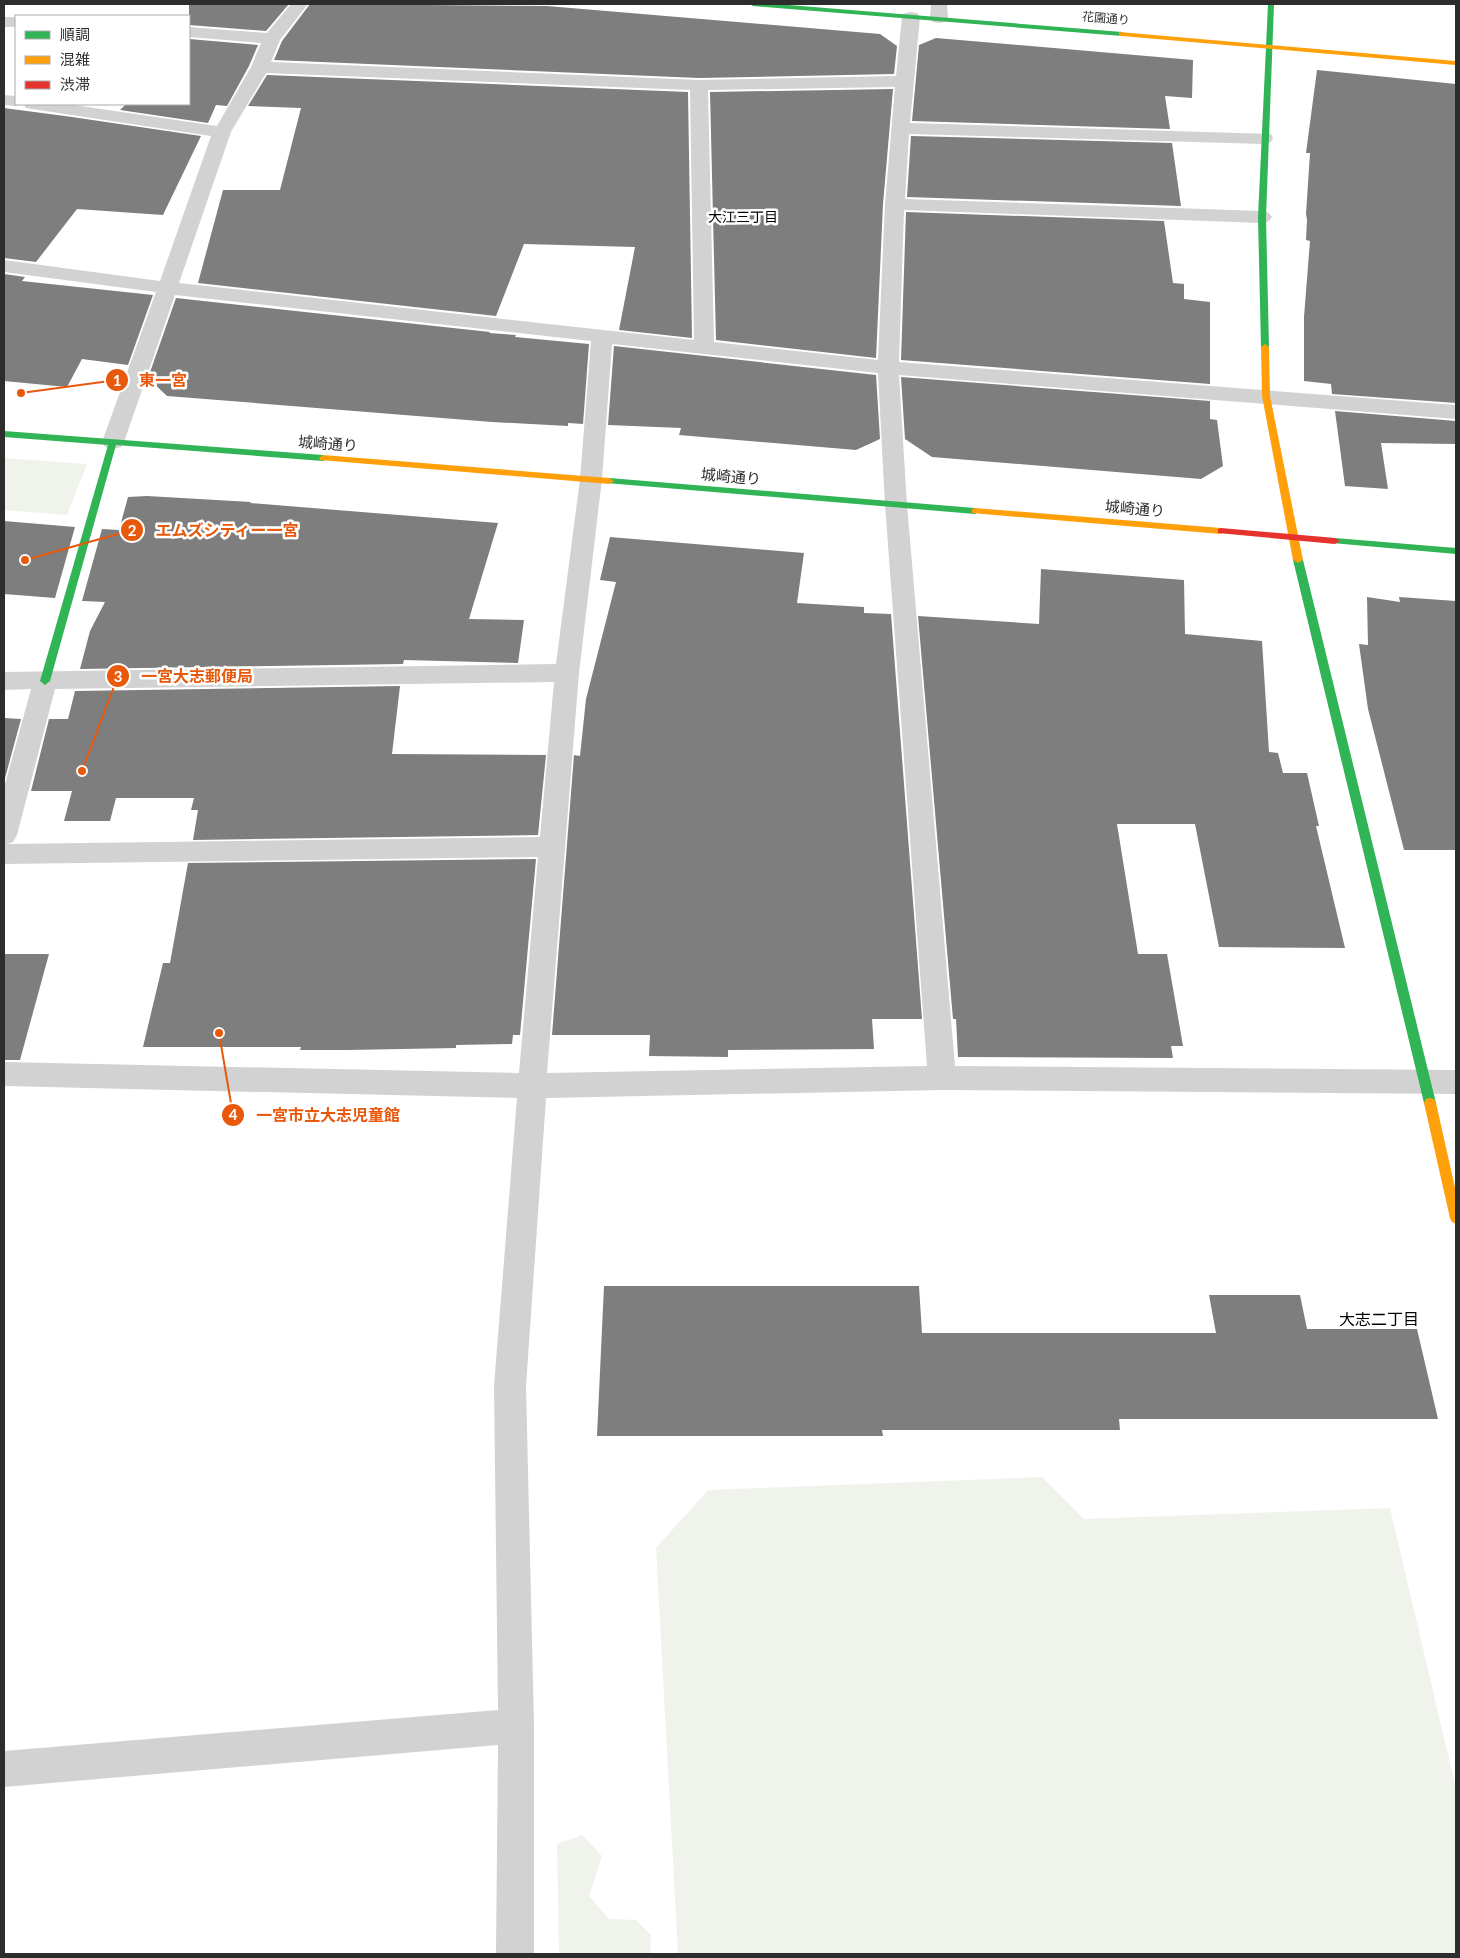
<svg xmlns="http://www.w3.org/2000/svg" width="1460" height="1958" font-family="Lato,'Noto Sans JP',sans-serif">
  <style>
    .green { fill: #f0f3eb }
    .building { fill: #7e7e7e }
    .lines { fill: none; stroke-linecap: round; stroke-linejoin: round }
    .street { fill: #d2d2d2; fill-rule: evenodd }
    .fast { fill: #30b455; fill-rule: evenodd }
    .slow { fill: #ff9f0a; fill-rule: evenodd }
    .jam { fill: #e5322d; fill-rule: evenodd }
    .labels { text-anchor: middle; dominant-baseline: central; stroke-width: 5; stroke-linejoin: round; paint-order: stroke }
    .far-street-label { font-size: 12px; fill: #2d2d2d; stroke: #fff }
    .far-neighbourhood-label { font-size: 14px; fill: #000; stroke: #fff }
    .street-label { font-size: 15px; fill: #2d2d2d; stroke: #fff }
    .neighbourhood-label { font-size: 16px; fill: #000; stroke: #fff }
    .leader { fill: none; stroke: #e8590c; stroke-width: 2 }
    .callout-dot { fill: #e8590c; stroke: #fff; stroke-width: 2 }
    .mark-label { font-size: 15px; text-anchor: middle; font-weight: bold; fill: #fff }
    .callout-label { font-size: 16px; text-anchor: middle; font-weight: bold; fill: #e8590c; stroke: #fff; stroke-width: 5; stroke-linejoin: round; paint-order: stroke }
  </style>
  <rect width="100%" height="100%" fill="#fff"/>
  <g class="green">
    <path d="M4 458 87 464 67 515 4 510Z"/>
    <path d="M1042 1477 1084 1519 1390 1508 1456 1789V1954H678L656 1548 708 1490Z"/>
    <path d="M582 1835 602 1856 589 1896 609 1919 636 1920 651 1935 650 1954H559L557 1844Z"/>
  </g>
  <g class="building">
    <path d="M189 4H289L266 31 189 25Z"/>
    <path d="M310 4 547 6 880 34 897 46 894 74 699 78 274 60 282 41Z"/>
    <path d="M936 38 1193 60 1192 98 1165 96 1170 129 912 121 919 45Z"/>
    <path d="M189 39 258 45 249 66 227 106 216 105 208 123 120 110 126 104H189Z"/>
    <path d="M1317 70 1456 84V403L1332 394 1331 384 1304 381V317L1310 241 1306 240 1307 220 1306 214 1310 153H1306Z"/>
    <path d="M267 75 688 92 692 338 619 330 635 247 524 244 496 316 198 283 223 190H280L301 108 248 106Z"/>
    <path d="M893 89 883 204 876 358 716 340 710 92Z"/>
    <path d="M4 108 72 117 201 136 163 215 77 209 36 262 4 258Z"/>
    <path d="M911 136 1172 143 1181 206 907 197Z"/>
    <path d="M906 212 1164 221 1173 283 1184 284V299L1210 302V384L901 360Z"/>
    <path d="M4 274 25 277 22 281 153 295 128 365 82 359 67 387 4 381Z"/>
    <path d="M176 298 490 332 489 333 516 335 515 337 589 344 583 424 568 423V426L492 422 167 396 148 378Z"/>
    <path d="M614 346 876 375 880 439 856 450 679 435 681 428 608 425Z"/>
    <path d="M901 377 1210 401V419L1217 420 1223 466 1201 479 932 457 905 439Z"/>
    <path d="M1335 411 1456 421V444L1381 443 1388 489 1345 486Z"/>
    <path d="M147 496 251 502 250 503 498 523 469 619 524 620 518 663 404 660 403 664 80 669 90 631 105 602 82 601 102 529 119 530 128 497Z"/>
    <path d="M4 521 75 527 55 598 4 594Z"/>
    <path d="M610 537 804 553 797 603 864 607V613L891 614 922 1019H872L874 1049 728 1050V1057L649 1056 650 1035H552L574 755 580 756 586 699 616 582 600 580Z"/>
    <path d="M1041 569 1184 580 1185 634 1262 641 1269 752 1278 753 1283 773H1307L1319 826H1316L1345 948 1219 947 1195 824H1117L1138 954H1167L1183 1046H1171L1173 1058 958 1057 956 1019H953L918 616 1039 624Z"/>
    <path d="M1367 597 1400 602 1399 597 1456 601V850H1404L1368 709 1359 644 1368 645Z"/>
    <path d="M400 686 392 754 546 755 538 835 193 840 198 810H191L194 798H116L110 821H64L72 791H31L49 719H68L75 691Z"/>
    <path d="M4 718 21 719 4 782Z"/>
    <path d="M536 859 520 1035H513L512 1044 456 1045V1048L347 1050H300L301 1047H143L163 963H170L188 863Z"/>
    <path d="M4 954H49L20 1060H4Z"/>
    <path d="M604 1286H919L922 1333H1216L1209 1295H1300L1307 1329H1417L1438 1419H1119L1120 1430H882L883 1436H597Z"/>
  </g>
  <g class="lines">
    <g class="street">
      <path d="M291 4H308L280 40 271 62 699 80 896 76 902 17 905 13 911 12 917 13 920 17 910 123 1271 134 1273 138 1271 142 1264 144 909 134 905 199 1262 211 1269 213 1272 217 1269 221 1262 223 904 210 899 362 1456 405V419L899 375 907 505 955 1066 1456 1070V1094L942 1090 546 1098 526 1386 534 1726V1954H496L498 1745 4 1787V1751L498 1710 494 1386 517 1098 4 1086V1062L519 1073 538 857 4 864V788L31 689 4 690V672L556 664 580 479 591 341 175 295 124 442 121 447 113 449 105 447 102 442 156 292 4 272V260L160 281 211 136 32 109 26 108 23 104H67L217 126 251 67 261 43 189 37V27L267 33ZM266 73 690 90 694 340 179 283 231 132ZM895 87 885 204 878 360 714 342 708 90ZM612 344 878 373 885 505 927 1066 547 1073 579 673 602 479ZM554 682 540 837 8 844 13 842 17 835 55 689Z"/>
      <path d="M931 4H947L948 18 945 22 939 23 933 22 930 18Z"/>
      <rect x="4" y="17" width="12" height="10"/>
      <path d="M4 95 16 96V104H23L16 106 4 105Z"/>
    </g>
    <g class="fast">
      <path d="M750 4H776L1122 32 1126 34 1122 36 753 6Z"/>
      <path d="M1268 4H1274L1266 217 1269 347 1265 350 1261 347 1258 217Z"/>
      <path d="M4 431 323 455 327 458 323 461 116 445 50 681 45 685 40 681 108 445 4 437Z"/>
      <path d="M609 478 975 508 980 511 975 514 606 483 604 481Z"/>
      <path d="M1335 538 1456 548V554L1332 543 1330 541Z"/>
      <path d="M1298 557 1303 560 1436 1103 1434 1107 1430 1108 1426 1107 1424 1103 1293 560Z"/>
    </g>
    <g class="slow">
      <path d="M1119 32 1456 61V65L1122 36H1119Z"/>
      <path d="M1265 344 1269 347 1270 396 1303 560 1298 563 1293 560 1262 396 1261 347Z"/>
      <path d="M323 455 609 478 614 481 609 484 320 460 319 458Z"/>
      <path d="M975 508 1221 528 1226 531 1221 534 972 513V509Z"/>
      <path d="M1430 1098 1434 1099 1436 1103 1456 1192V1224L1452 1222 1450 1218 1424 1103 1426 1099Z"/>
    </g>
    <path class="jam" d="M1221 528 1335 538 1340 541 1335 544 1218 533V529Z"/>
  </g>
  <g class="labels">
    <g class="far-street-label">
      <text transform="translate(1106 18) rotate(5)">花園通り</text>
    </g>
    <g class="far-neighbourhood-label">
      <text x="743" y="216">大江三丁目</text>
    </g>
    <g class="street-label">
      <text transform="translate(328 443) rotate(4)">城崎通り</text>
      <text transform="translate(731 476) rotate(5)">城崎通り</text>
      <text transform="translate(1135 508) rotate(5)">城崎通り</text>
    </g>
    <g class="neighbourhood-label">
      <text x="1379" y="1318">大志二丁目</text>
    </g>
  </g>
  <path class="leader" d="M21 393L117 380M25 560L132 530M82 771L118 676M219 1033L233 1115"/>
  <g class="callout-dot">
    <circle cx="21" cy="393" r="5"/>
    <circle cx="25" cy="560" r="5"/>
    <circle cx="82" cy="771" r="5"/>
    <circle cx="219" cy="1033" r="5"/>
    <circle cx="117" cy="380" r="12"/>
    <circle cx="132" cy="530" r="12"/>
    <circle cx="118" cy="676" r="12"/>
    <circle cx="233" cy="1115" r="12"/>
  </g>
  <g class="mark-label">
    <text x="117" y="386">1</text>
    <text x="132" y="536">2</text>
    <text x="118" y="682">3</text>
    <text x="233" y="1120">4</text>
  </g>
  <g class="callout-label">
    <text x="163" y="386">東一宮</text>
    <text x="227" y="536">エムズシティー一宮</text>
    <text x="197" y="682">一宮大志郵便局</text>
    <text x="328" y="1121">一宮市立大志児童館</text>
  </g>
  <rect width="1460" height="1958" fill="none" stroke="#2d2d2d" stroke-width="10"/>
  <rect x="15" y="15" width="175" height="90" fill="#ffffff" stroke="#ababab"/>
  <rect x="25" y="31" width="25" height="8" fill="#30b455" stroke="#ababab"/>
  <text x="60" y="40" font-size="15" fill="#2d2d2d">順調</text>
  <rect x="25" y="56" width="25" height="8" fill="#ff9f0a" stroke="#ababab"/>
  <text x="60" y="65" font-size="15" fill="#2d2d2d">混雑</text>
  <rect x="25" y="81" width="25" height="8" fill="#e5322d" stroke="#ababab"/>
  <text x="60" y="90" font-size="15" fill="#2d2d2d">渋滞</text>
</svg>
